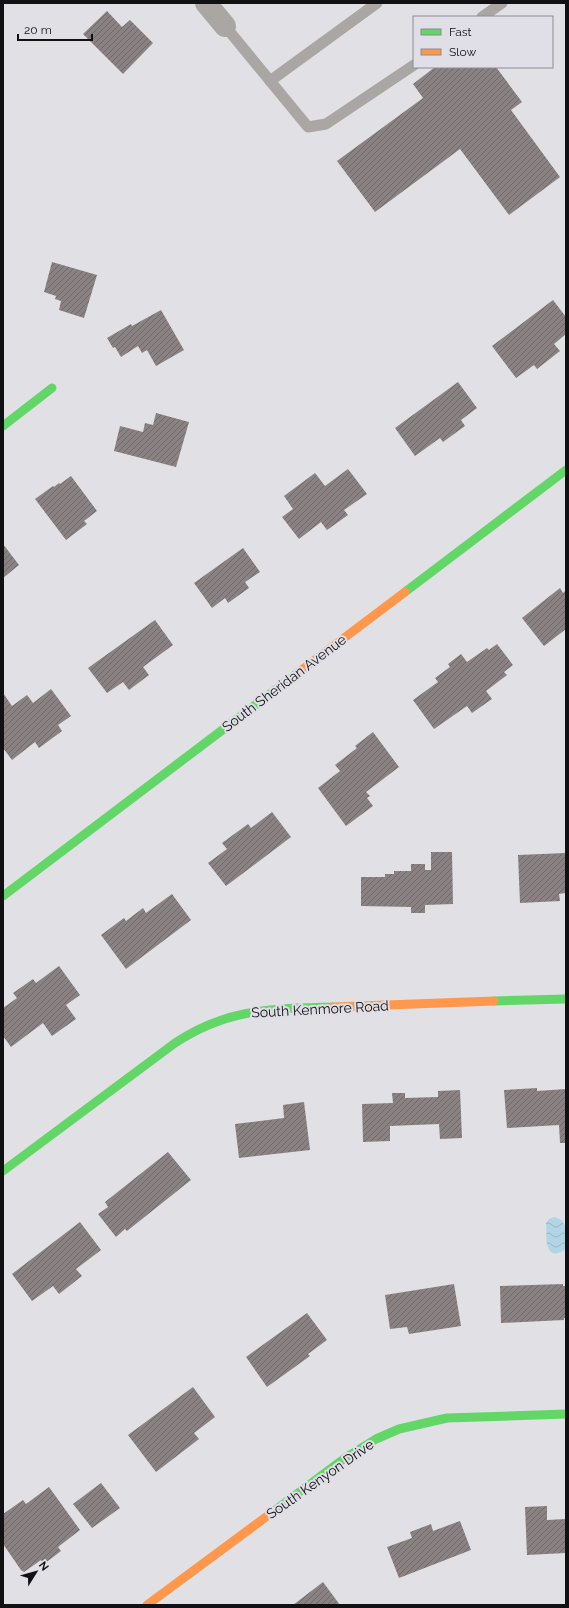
<svg xmlns="http://www.w3.org/2000/svg" width="569" height="1608" font-family="Raleway,sans-serif">
  <style>
    .water { fill: url(#water-waves) }
    .building { fill: url(#building-hatch) }
    .lines { fill: none; stroke-linecap: round; stroke-linejoin: round }
    .lane { stroke: #aaa6a4; stroke-width: 11 }
    .street { stroke: #aaa6a4; stroke-width: 22 }
    .fast { stroke: #63d668; stroke-width: 9 }
    .slow { stroke: #ff974d; stroke-width: 9 }
    .labels { text-anchor: middle; dominant-baseline: central; stroke-width: 4; stroke-linejoin: round; paint-order: stroke }
    .street-label { font-size: 14px; fill: #111012; stroke: #e0dee6 }
  </style>
  <defs>
    <pattern id="water-waves" width="16" height="10" patternUnits="userSpaceOnUse"><rect width="16" height="10" fill="#b1d5e5"/><path d="M0 5q4-4 8 0t8 0" fill="none" stroke="#97b6c3"/></pattern>
    <pattern id="building-hatch" width="6" height="6" patternUnits="userSpaceOnUse"><rect width="6" height="6" fill="#8a8282"/><path d="M-1 1l2-2M0 6l6-6M5 7l2-2" fill="none" stroke="#6f6969"/></pattern>
  </defs>
  <rect width="100%" height="100%" fill="#e1e0e4"/>
  <path class="water" d="M554 1217 562 1220 566 1228V1248C561 1254 551 1257 548 1247 545 1240 547 1230 546 1223L549 1219Z"/>
  <g class="building">
    <path d="M107 11 122 27 130 20 153 43 123 74 83 34Z"/>
    <path d="M435 67H496L522 102 511 110 560 177 509 215 460 149 375 212 337 161 423 98 413 84Z"/>
    <path d="M52 262 97 275 84 318 59 310 61 301 55 299 56 296 44 292Z"/>
    <path d="M553 300 566 317V334L554 344 560 351 537 369 534 365 516 378 492 346Z"/>
    <path d="M161 310 184 350 156 366 147 350 142 353 138 346 121 357 115 347 113 348 107 338 131 324 132 326Z"/>
    <path d="M458 382 477 408 461 420 465 426 443 442 440 438 415 456 395 428Z"/>
    <path d="M156 413 189 422 176 467 114 451 120 426 143 432 145 423 153 425Z"/>
    <path d="M348 469 367 494 344 510 348 515 327 530 321 522 299 539 282 517 293 509 284 496 315 473 325 486Z"/>
    <path d="M71 476 97 511 84 521 87 524 66 540 35 499 53 486 54 487 59 483 60 484Z"/>
    <path d="M3 544 19 565 3 578Z"/>
    <path d="M243 548 260 572 245 582 249 588 228 603 225 598 212 608 194 583Z"/>
    <path d="M560 588 563 593 566 590V629L544 646 522 618Z"/>
    <path d="M155 620 173 645 143 667 149 675 129 690 123 682 107 693 88 668Z"/>
    <path d="M497 644 513 665 504 672 507 675 486 691 492 699 472 713 467 706 434 729 413 700 438 682 435 678 450 667 448 664 461 654 467 662 487 648 489 650Z"/>
    <path d="M51 689 71 716 58 725 62 731 39 748 35 742 12 760 3 748V693L12 706 27 695 33 703Z"/>
    <path d="M373 732 399 767 366 792 370 796 367 798 373 806 346 826 318 788 340 771 335 765 357 748 355 746Z"/>
    <path d="M272 812 291 837 226 886 208 863 227 849 222 843 248 824 251 828Z"/>
    <path d="M431 852H452L453 904 425 905V913H411V907L361 906V877H385V874H394V871H411V864H425V870H431Z"/>
    <path d="M566 853V893L559 894 560 901 520 903 518 855Z"/>
    <path d="M172 894 191 920 126 969 101 935 124 918 126 921 143 908 146 913Z"/>
    <path d="M59 966 80 995 66 1005 76 1019 52 1036 43 1023 11 1047 3 1036V1008L17 998 13 993 33 979 36 983Z"/>
    <path d="M537 1088V1091L566 1089V1143H560L559 1125 507 1128 504 1090Z"/>
    <path d="M460 1090 462 1138 440 1139 439 1124 390 1126V1141L363 1142 362 1104 393 1103 392 1093H405V1098L438 1097V1091Z"/>
    <path d="M304 1102 310 1150 239 1158 235 1124 284 1118 283 1105Z"/>
    <path d="M168 1152 191 1180 127 1231 125 1229 116 1237 98 1214 108 1207 105 1202Z"/>
    <path d="M80 1222 101 1250 76 1269 82 1276 59 1294 53 1286 32 1301 12 1274Z"/>
    <path d="M454 1284 461 1326 409 1334 407 1327 390 1329 385 1295Z"/>
    <path d="M563 1284V1286H566V1318H564V1320L501 1323 500 1286Z"/>
    <path d="M307 1313 327 1340 308 1354 310 1356 267 1387 246 1357Z"/>
    <path d="M193 1387 215 1417 194 1433 199 1439 156 1472 128 1435Z"/>
    <path d="M101 1483 120 1508 92 1528 73 1504Z"/>
    <path d="M49 1487 80 1530 58 1547 61 1551 44 1564 41 1560 24 1572 21 1570 3 1544V1514L23 1500 26 1504Z"/>
    <path d="M547 1506V1520L566 1519V1553L527 1555 525 1507Z"/>
    <path d="M460 1521 471 1550 399 1578 387 1547 412 1538 410 1532 431 1524 433 1531Z"/>
    <path d="M323 1582 340 1605H293Z"/>
  </g>
  <g class="lines">
    <g class="lane">
      <path d="M482 17 502 3"/>
      <path d="M225 26 308 127 326 124 414 65"/>
      <path d="M270 81 377 3"/>
    </g>
    <path class="street" d="M206 3 225 26"/>
    <g class="fast">
      <path d="M3 426 52 388"/>
      <path d="M405 592 566 470"/>
      <path d="M3 896 295 675"/>
      <path d="M494 1001 566 999"/>
      <path d="M3 1171 175 1043C228 1008 272 1009 333 1007"/>
      <path d="M274 1511 345 1458 376 1439 399 1429 447 1418 566 1414"/>
    </g>
    <g class="slow">
      <path d="M295 675 405 592"/>
      <path d="M333 1007 494 1001"/>
      <path d="M147 1605 274 1511"/>
    </g>
  </g>
  <g class="labels">
    <g class="street-label">
      <text transform="translate(284 683) rotate(-37)">South Sheridan Avenue</text>
      <text transform="translate(320 1009) rotate(-3)">South Kenmore Road</text>
      <text transform="translate(320 1479) rotate(-35)">South Kenyon Drive</text>
    </g>
  </g>
  <rect width="569" height="1608" fill="none" stroke="#111012" stroke-width="8"/>
  <rect x="413" y="16" width="140" height="52" fill="#e0dee6" stroke="#8d8c91"/>
  <rect x="421" y="29" width="20" height="6" fill="#63d668" stroke="#8d8c91"/>
  <text x="449" y="36" font-size="12" fill="#111012">Fast</text>
  <rect x="421" y="49" width="20" height="6" fill="#ff974d" stroke="#8d8c91"/>
  <text x="449" y="56" font-size="12" fill="#111012">Slow</text>
  <g transform="translate(36 1572) rotate(53)" stroke="#e0dee6" stroke-width="3" paint-order="stroke">
  <path d="M0-3L7 15L0 10L-7 15Z" fill="#111012"/>
  <text y="-6" font-size="11" font-weight="bold" text-anchor="middle" fill="#111012">N</text>
  </g>
  <path d="M18 34v6h74v-6" fill="none" stroke="#111012" stroke-width="2"/>
  <text x="24" y="34" font-size="12" fill="#111012" stroke="#e0dee6" stroke-width="3" paint-order="stroke">20 m</text>
</svg>
